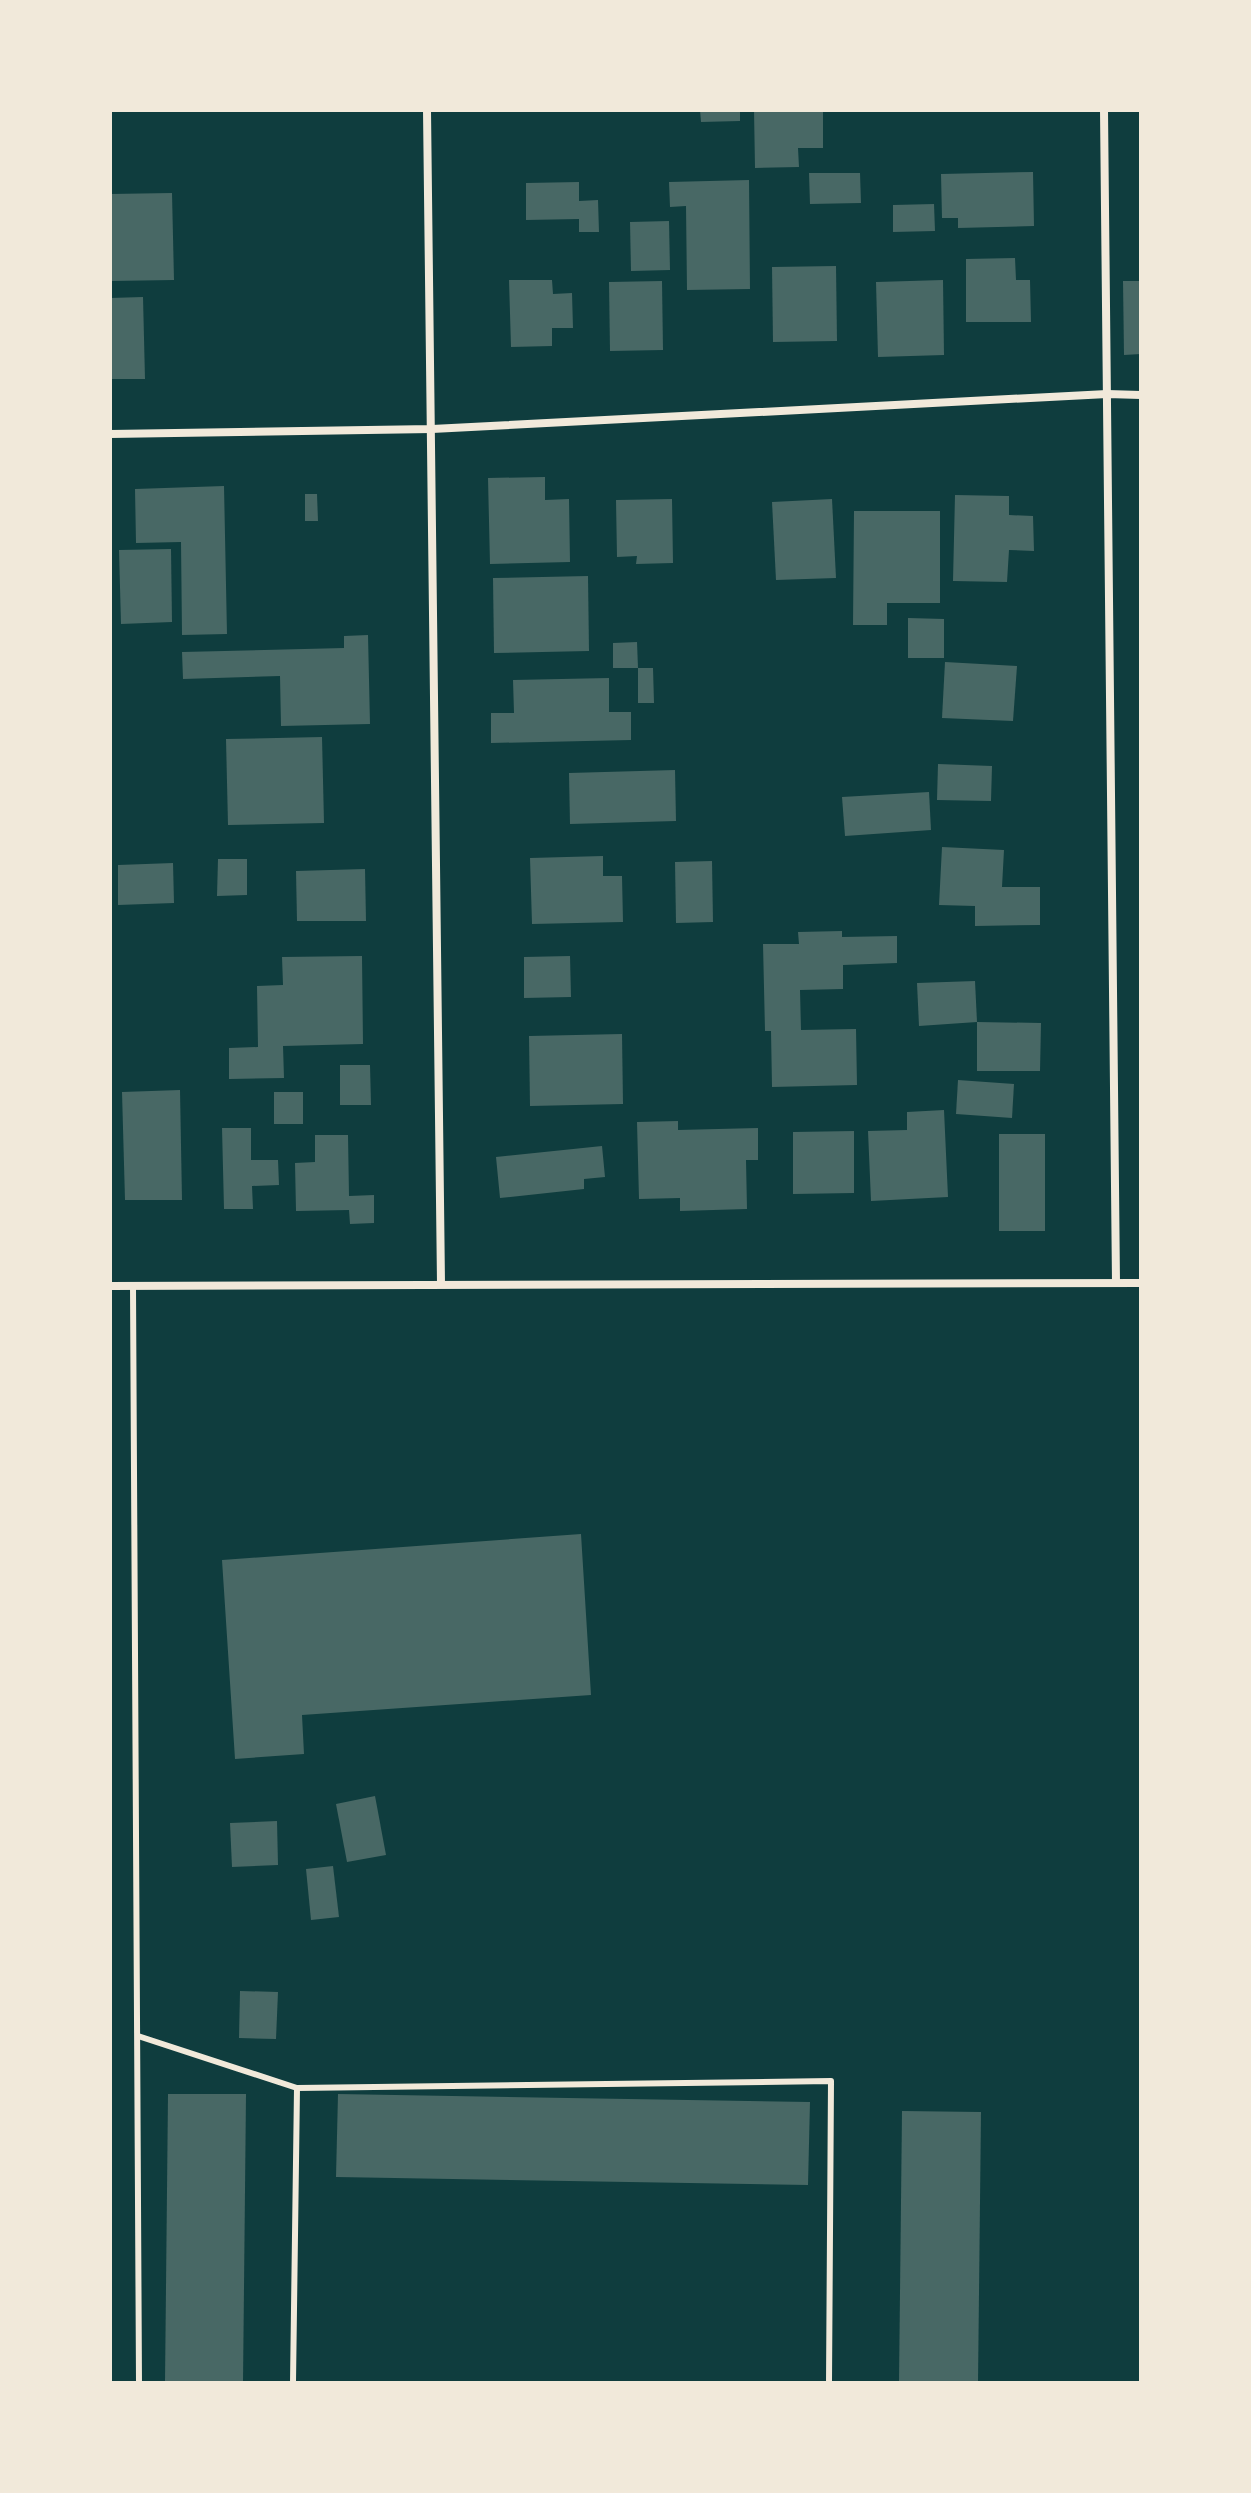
<svg xmlns="http://www.w3.org/2000/svg" width="1251" height="2493" font-family="Signika,sans-serif">
  <style>
    .building { fill: #486865 }
    .lines { fill: none; stroke-linecap: round; stroke-linejoin: round }
    .service { stroke: #f1e9da; stroke-width: 6 }
    .minor { stroke: #f1e9da; stroke-width: 8 }
  </style>
  <rect width="100%" height="100%" fill="#0f3d3e"/>
  <g class="building">
    <path d="M700 110H740V121L701 122Z"/>
    <path d="M754 110H823V148H798L799 167 755 168Z"/>
    <path d="M1033 172 1034 226 958 228V218H942L941 174Z"/>
    <path d="M809 173H860L861 203 810 204Z"/>
    <path d="M749 180 750 289 687 290 686 206 670 207 669 182Z"/>
    <path d="M579 182V201L598 200 599 232H579V219L526 220V183Z"/>
    <path d="M172 193 174 280 110 281V194Z"/>
    <path d="M934 204 935 231 893 232V205Z"/>
    <path d="M669 221 670 270 631 271 630 222Z"/>
    <path d="M1015 258 1016 280H1030L1031 322H966V259Z"/>
    <path d="M836 266 837 341 773 342 772 267Z"/>
    <path d="M509 280H552L553 294 572 293 573 328H552V346L511 347Z"/>
    <path d="M943 280 944 355 878 357 876 282Z"/>
    <path d="M662 281 663 350 610 351 609 282Z"/>
    <path d="M1123 281H1141V354L1124 355Z"/>
    <path d="M143 297 145 379H110V298Z"/>
    <path d="M545 477V500L569 499 570 562 490 564 488 478Z"/>
    <path d="M224 486 227 634 182 635 181 542 136 543 135 489Z"/>
    <path d="M305 494H317L318 521H305Z"/>
    <path d="M955 495 1009 496V515L1033 516 1034 551 1009 550 1007 582 953 581Z"/>
    <path d="M672 499 673 563 636 564 637 556 617 557 616 500Z"/>
    <path d="M832 499 836 578 776 580 772 502Z"/>
    <path d="M854 511H940V603H887V625H853Z"/>
    <path d="M171 549 172 622 121 624 119 550Z"/>
    <path d="M588 576 589 651 494 653 493 578Z"/>
    <path d="M908 618 944 619V658H908Z"/>
    <path d="M368 635 370 724 281 726 280 676 183 679 182 652 344 648V636Z"/>
    <path d="M637 642 638 668H613V643Z"/>
    <path d="M945 662 1017 666 1013 721 942 718Z"/>
    <path d="M638 668H653L654 703H638Z"/>
    <path d="M609 678V712H631V740L491 743V713H514L513 680Z"/>
    <path d="M322 737 324 823 228 825 226 739Z"/>
    <path d="M938 764 992 766 991 801 937 800Z"/>
    <path d="M675 770 676 821 570 824 569 773Z"/>
    <path d="M929 792 931 830 845 836 842 797Z"/>
    <path d="M942 847 1004 850 1002 887H1040V925L975 926V906L939 905Z"/>
    <path d="M603 856V876H622L623 922 532 924 530 858Z"/>
    <path d="M218 859H247V895L217 896Z"/>
    <path d="M712 861 713 922 676 923 675 862Z"/>
    <path d="M173 863 174 903 118 905V865Z"/>
    <path d="M365 869 366 921H297L296 871Z"/>
    <path d="M842 931V937L897 936V963L843 965V989L800 990 801 1030 856 1029 857 1085 772 1087 771 1031H765L763 944H799L798 932Z"/>
    <path d="M362 956 363 1044 283 1046 284 1078 229 1079V1048L258 1047 257 986 283 985 282 957Z"/>
    <path d="M570 956 571 997 524 998V957Z"/>
    <path d="M975 981 977 1022 919 1026 917 983Z"/>
    <path d="M977 1022 1041 1023 1040 1071H977Z"/>
    <path d="M622 1034 623 1104 530 1106 529 1036Z"/>
    <path d="M340 1065H370L371 1105H340Z"/>
    <path d="M958 1080 1014 1084 1012 1118 956 1114Z"/>
    <path d="M180 1090 182 1200H125L122 1092Z"/>
    <rect x="274" y="1092" width="29" height="32"/>
    <path d="M944 1110 948 1197 871 1201 868 1131 907 1130V1112Z"/>
    <path d="M678 1121V1130L758 1128V1160H746L747 1209 680 1211V1198L639 1199 637 1122Z"/>
    <path d="M222 1128H251V1160H278L279 1185 252 1186 253 1209H224Z"/>
    <path d="M854 1131V1193L793 1194V1132Z"/>
    <rect x="999" y="1134" width="46" height="97"/>
    <path d="M315 1135H348L349 1196 374 1195V1223L350 1224 349 1210 296 1211 295 1163 315 1162Z"/>
    <path d="M602 1146 605 1177 584 1179V1189L500 1198 496 1157Z"/>
    <path d="M581 1534 591 1695 302 1715 304 1754 235 1759 222 1560Z"/>
    <path d="M375 1796 386 1855 347 1862 336 1804Z"/>
    <path d="M277 1821 278 1865 232 1867 230 1823Z"/>
    <path d="M333 1866 339 1917 311 1920 306 1869Z"/>
    <path d="M240 1991 278 1992 276 2039 239 2038Z"/>
    <path d="M168 2094H246L243 2383H165Z"/>
    <path d="M338 2094 810 2102 808 2185 336 2177Z"/>
    <path d="M902 2111 981 2112 978 2383H899Z"/>
  </g>
  <g class="lines">
    <g class="service">
      <path d="M133 1287 139 2383"/>
      <path d="M138 2036 297 2088 831 2081 829 2383"/>
      <path d="M293 2383 297 2088"/>
    </g>
    <g class="minor">
      <path d="M427 110 441 1284"/>
      <path d="M1104 110 1116 1283"/>
      <path d="M110 434 432 429 1107 394 1141 395"/>
      <path d="M110 1286 1141 1283"/>
    </g>
  </g>
  <rect width="1251" height="2493" fill="none" stroke="#f1e9da" stroke-width="224"/>
</svg>
